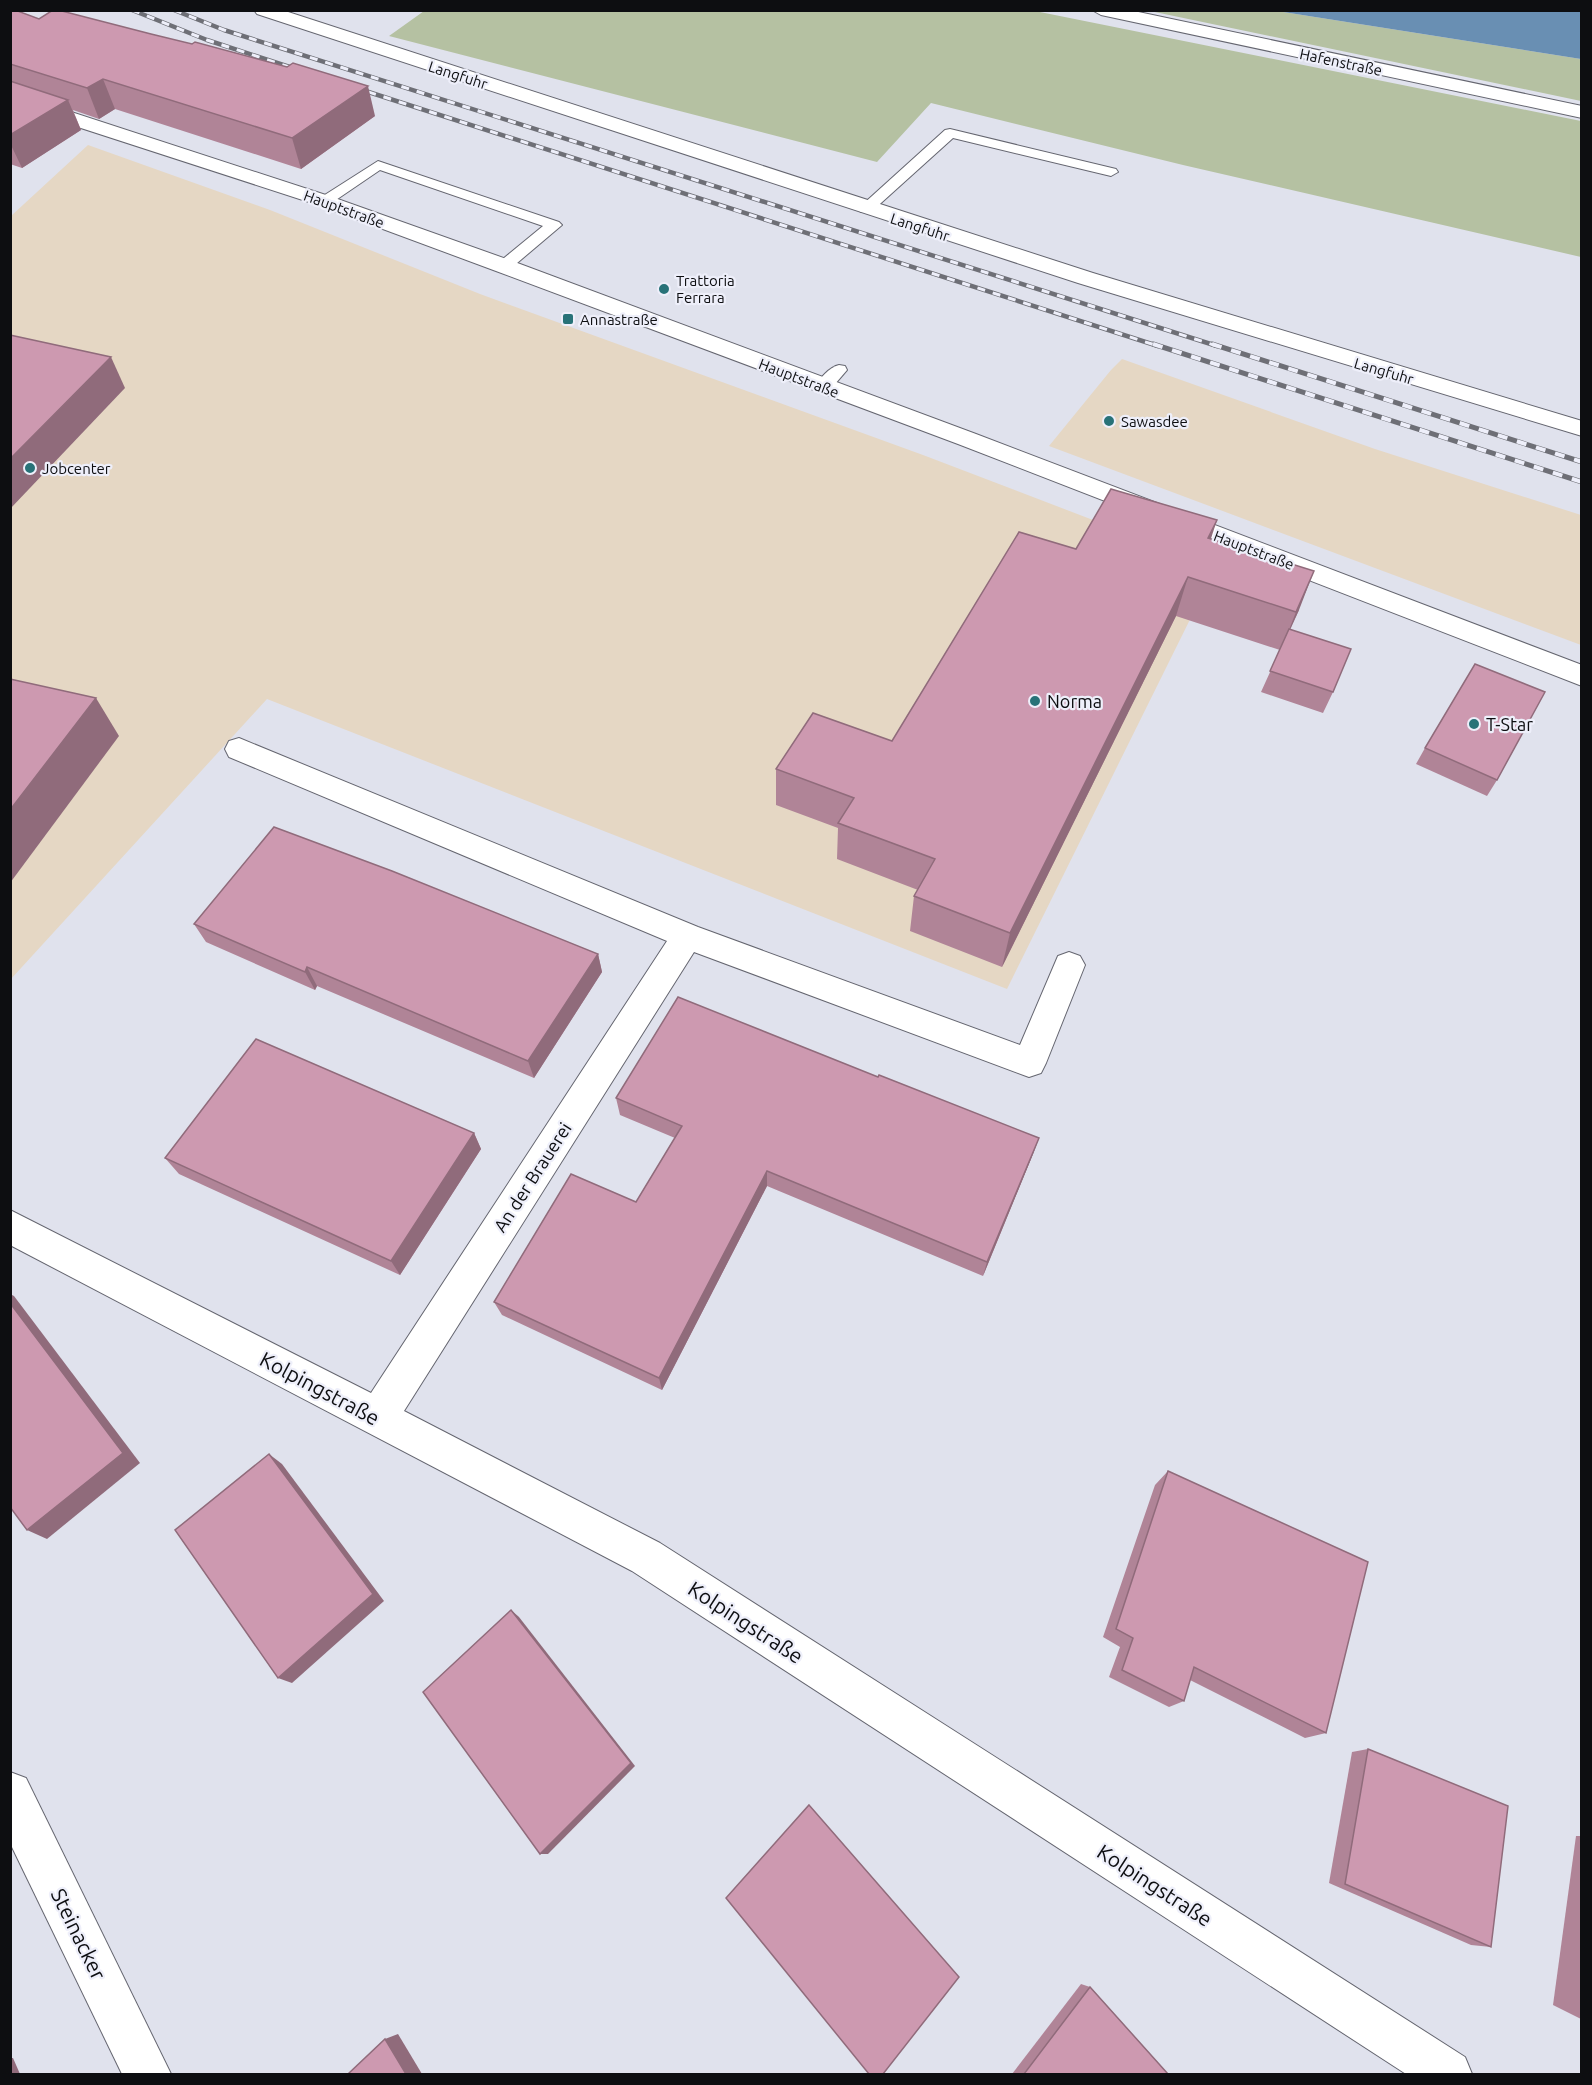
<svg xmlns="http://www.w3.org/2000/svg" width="1592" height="2085" font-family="Ubuntu,sans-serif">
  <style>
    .commercial { fill: #e5d7c4 }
    .green { fill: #b5c1a2 }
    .water { fill: #698fb3 }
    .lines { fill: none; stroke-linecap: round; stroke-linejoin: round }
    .lane-casing { stroke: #656670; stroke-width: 2 }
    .street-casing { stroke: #656670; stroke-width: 2 }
    .secondary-casing { stroke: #656670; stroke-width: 2 }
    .lane { fill: #fff; fill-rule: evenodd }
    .street { fill: #fff; fill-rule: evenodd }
    .secondary { fill: #fff; fill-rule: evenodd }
    .rail-far1-casing { stroke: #6e6f76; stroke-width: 4.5 }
    .rail-casing { stroke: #6e6f76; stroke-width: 5 }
    .rail-far1 { stroke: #eeeffa; stroke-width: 3; stroke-dasharray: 8; stroke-linecap: butt }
    .rail { stroke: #eeeffa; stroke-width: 4; stroke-dasharray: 10; stroke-linecap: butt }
    .wall { fill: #b08497 }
    .shaded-wall { fill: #906b7b }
    .building { fill: #cd99b0; stroke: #906b7b; stroke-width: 1.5 }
    .poi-dot { fill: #287278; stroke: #eeeffa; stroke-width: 2 }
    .labels { text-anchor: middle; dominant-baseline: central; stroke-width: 4.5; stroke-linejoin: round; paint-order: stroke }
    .far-street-label { font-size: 15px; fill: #0d0e11; stroke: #eeeffa }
    .far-poi-label { font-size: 15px; fill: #0d0e11; stroke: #eeeffa; text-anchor: start }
    .poi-label { font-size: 18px; fill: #0d0e11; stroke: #eeeffa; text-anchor: start }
    .street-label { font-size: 18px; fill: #0d0e11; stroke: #eeeffa }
    .near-street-label { font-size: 21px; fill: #0d0e11; stroke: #eeeffa }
  </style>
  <rect width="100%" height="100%" fill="#e0e2ed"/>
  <g class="commercial">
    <path d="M88 145 270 210 480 294 923 455 1216 567 1007 989 267 699 11 979V216Z"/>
    <path d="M1122 359 1375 449 1581 515V645L1049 446 1111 370Z"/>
  </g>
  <g class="green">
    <path d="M424 11H1035L1581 121V257L1183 165 931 103 877 162 389 36Z"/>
    <path d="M1150 11H1277L1581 59V101Z"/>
  </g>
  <path class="water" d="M1277 11H1581V59Z"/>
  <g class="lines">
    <g class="lane-casing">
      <g id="lane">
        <path d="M950 129 1116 169 1118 172 1111 176 953 138 871 212H861L858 209 861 206 945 130Z"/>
        <path d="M378 161 559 222 562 225 510 269 504 271 496 266 498 263 543 226 380 170 330 204H320L317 201 320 198Z"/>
        <path d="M839 365 845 366 847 370 829 391H817L814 387C820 379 829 367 839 365Z"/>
      </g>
    </g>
    <g class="street-casing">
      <g id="street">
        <path d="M254 10H282L1093 273 1582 421V436L1078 283 257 14Z"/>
        <path d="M1092 10H1129L1582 106V118L1101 15Z"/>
        <path d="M239 738 698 927 1020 1045 1058 956 1069 952 1080 956 1085 965 1046 1063 1041 1073 1029 1077 694 952 404 1411 660 1543 1465 2057 1472 2074H1406L632 1571 10 1245V1210L371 1393 667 941 229 757 225 749 229 741Z"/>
        <path d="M10 1772 26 1778 171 2074H122L10 1843Z"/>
      </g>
    </g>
    <g class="secondary-casing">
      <path id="secondary" d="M10 92 332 197 512 261 976 434 1582 665V686L958 444 496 271 318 205 10 105Z"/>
    </g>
    <use href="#lane" class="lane"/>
    <use href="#street" class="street"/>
    <use href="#secondary" class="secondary"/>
    <g class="rail-far1-casing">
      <g id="rail-far1">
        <path d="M132 10 207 40 305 72"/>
        <path d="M174 10 224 30 1217 346"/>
        <path d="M353 87 1158 346"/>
      </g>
    </g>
    <g class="rail-casing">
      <g id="rail">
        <path d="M1153 344 1582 482"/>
        <path d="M1212 344 1582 462"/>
      </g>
    </g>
    <use href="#rail-far1" class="rail-far1"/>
    <use href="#rail" class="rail"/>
  </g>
  <g class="wall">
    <path d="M10 10 39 19 375 116 301 169 115 109 99 119 73 110 81 130 22 168 10 164Z"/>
    <path d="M1211 539 1299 610 1290 629 1333 692 1323 713 1261 692 1280 650 1176 616 1002 967 910 931 914 896 918 890 837 859 838 828 776 805V769L892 741 1076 549Z"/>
    <path d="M1425 748 1497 780 1487 796 1416 764Z"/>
    <path d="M194 924 598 954 602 972 534 1078 317 986 315 990 206 942Z"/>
    <path d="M878 1077 1039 1138 1033 1154 983 1276 767 1186 662 1390 502 1315 494 1302 636 1202 675 1138 620 1115 616 1098Z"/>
    <path d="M474 1133 481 1149 400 1275 179 1174 165 1158Z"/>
    <path d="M1168 1471 1326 1733 1305 1738 1190 1680 1184 1701 1169 1707 1109 1677 1120 1647 1103 1637 1155 1485Z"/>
    <path d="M1368 1749 1491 1947 1471 1945 1329 1883 1352 1752Z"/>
    <path d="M1576 1836H1581V2019L1553 2005Z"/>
    <path d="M1081 1984 1090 1987 1168 2074H1012Z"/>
  </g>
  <g class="shaded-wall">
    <path d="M103 79 115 109 99 119 87 88Z"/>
    <path d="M368 86 375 116 301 169 292 138Z"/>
    <path d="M68 100 81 130 22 168 10 143V135Z"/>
    <path d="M111 357 125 388 10 509V459Z"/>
    <path d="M1217 520 1204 560 1208 538Z"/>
    <path d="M1314 571 1299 610 1281 650 1296 612Z"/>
    <path d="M1188 577 1176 616 1002 967 1010 933Z"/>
    <path d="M96 698 119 736 10 883V810Z"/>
    <path d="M598 954 602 972 534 1078 528 1061Z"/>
    <path d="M307 967 317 986 315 990 305 972Z"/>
    <path d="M474 1133 481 1149 400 1275 391 1261Z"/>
    <path d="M1039 1138 1033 1154 983 1276 987 1262Z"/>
    <path d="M767 1171V1186L662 1390 659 1378Z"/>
    <path d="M10 1294 14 1296 140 1463 47 1539 27 1530Z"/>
    <path d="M269 1454 282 1464 384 1601 292 1683 278 1678Z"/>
    <path d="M511 1610 519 1617 635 1766 548 1854H540Z"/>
    <path d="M398 2034 422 2074H406L385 2039Z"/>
    <path d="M10 2057 11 2058H13L20 2074H10Z"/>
  </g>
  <g class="building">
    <path d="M10 10H15L39 19 53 10H58L151 34 192 44 195 42 287 67 293 63 368 86 292 138 103 79 87 88 10 64Z"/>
    <path d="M10 81 68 100 10 135Z"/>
    <path d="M10 335 111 357 10 459Z"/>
    <path d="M1111 489 1217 520 1208 538 1314 571 1296 612 1188 577 1010 933 914 896 935 859 838 823 854 798 776 769 813 713 892 741 1019 532 1076 549Z"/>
    <path d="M1289 629 1351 649 1333 692 1270 671Z"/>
    <path d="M1475 664 1545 692 1497 780 1425 748Z"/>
    <path d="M10 679 96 698 10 810Z"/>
    <path d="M274 827 392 871 598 954 528 1061 307 967 305 972 194 924Z"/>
    <path d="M678 997 878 1077 879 1075 1039 1138 987 1262 767 1171 659 1378 494 1302 571 1174 636 1202 682 1126 616 1098Z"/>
    <path d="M256 1039 474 1133 391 1261 165 1158Z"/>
    <path d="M10 1303 123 1453 27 1530 10 1507Z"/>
    <path d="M269 1454 373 1594 278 1678 175 1530Z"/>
    <path d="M1168 1471 1368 1562 1326 1733 1194 1667 1184 1701 1122 1670 1133 1638 1116 1629Z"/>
    <path d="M511 1610 631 1763 540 1854 423 1692Z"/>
    <path d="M1368 1749 1508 1806 1491 1947 1345 1884Z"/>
    <path d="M809 1805 959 1977 883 2074H869L726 1898Z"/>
    <path d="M1090 1987 1168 2074H1024Z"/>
    <path d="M385 2039 406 2074H348Z"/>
  </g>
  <g class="poi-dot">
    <circle cx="664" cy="289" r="6"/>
    <rect x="562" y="313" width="12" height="12" rx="3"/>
    <circle cx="1109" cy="421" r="6"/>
    <circle cx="30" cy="468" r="6"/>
    <circle cx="1035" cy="701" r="6"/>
    <circle cx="1474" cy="724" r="6"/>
  </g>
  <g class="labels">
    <g class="far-street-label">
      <text transform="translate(1341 62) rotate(12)">Hafenstraße</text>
      <text transform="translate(458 75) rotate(18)">Langfuhr</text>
      <text transform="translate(344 209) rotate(20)">Hauptstraße</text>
      <text transform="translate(920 227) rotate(18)">Langfuhr</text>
      <text transform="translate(1384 371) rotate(16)">Langfuhr</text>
      <text transform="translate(799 378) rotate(21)">Hauptstraße</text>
      <text transform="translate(1254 550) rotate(21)">Hauptstraße</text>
    </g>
    <g class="far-poi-label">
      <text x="676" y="280">Trattoria<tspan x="676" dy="17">Ferrara</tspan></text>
      <text x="580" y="319">Annastraße</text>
      <text x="1121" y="421">Sawasdee</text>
      <text x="42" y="468">Jobcenter</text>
    </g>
    <g class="poi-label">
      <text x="1047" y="701">Norma</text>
      <text x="1486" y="724">T-Star</text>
    </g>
    <g class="street-label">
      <text transform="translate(532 1177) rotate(-57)">An der Brauerei</text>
    </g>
    <g class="near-street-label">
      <text transform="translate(320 1388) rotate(28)">Kolpingstraße</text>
      <text transform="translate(746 1622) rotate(33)">Kolpingstraße</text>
      <text transform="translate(1155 1885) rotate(33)">Kolpingstraße</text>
      <text transform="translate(79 1934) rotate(64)">Steinacker</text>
    </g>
  </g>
  <rect width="1592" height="2085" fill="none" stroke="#0d0e11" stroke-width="24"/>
</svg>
